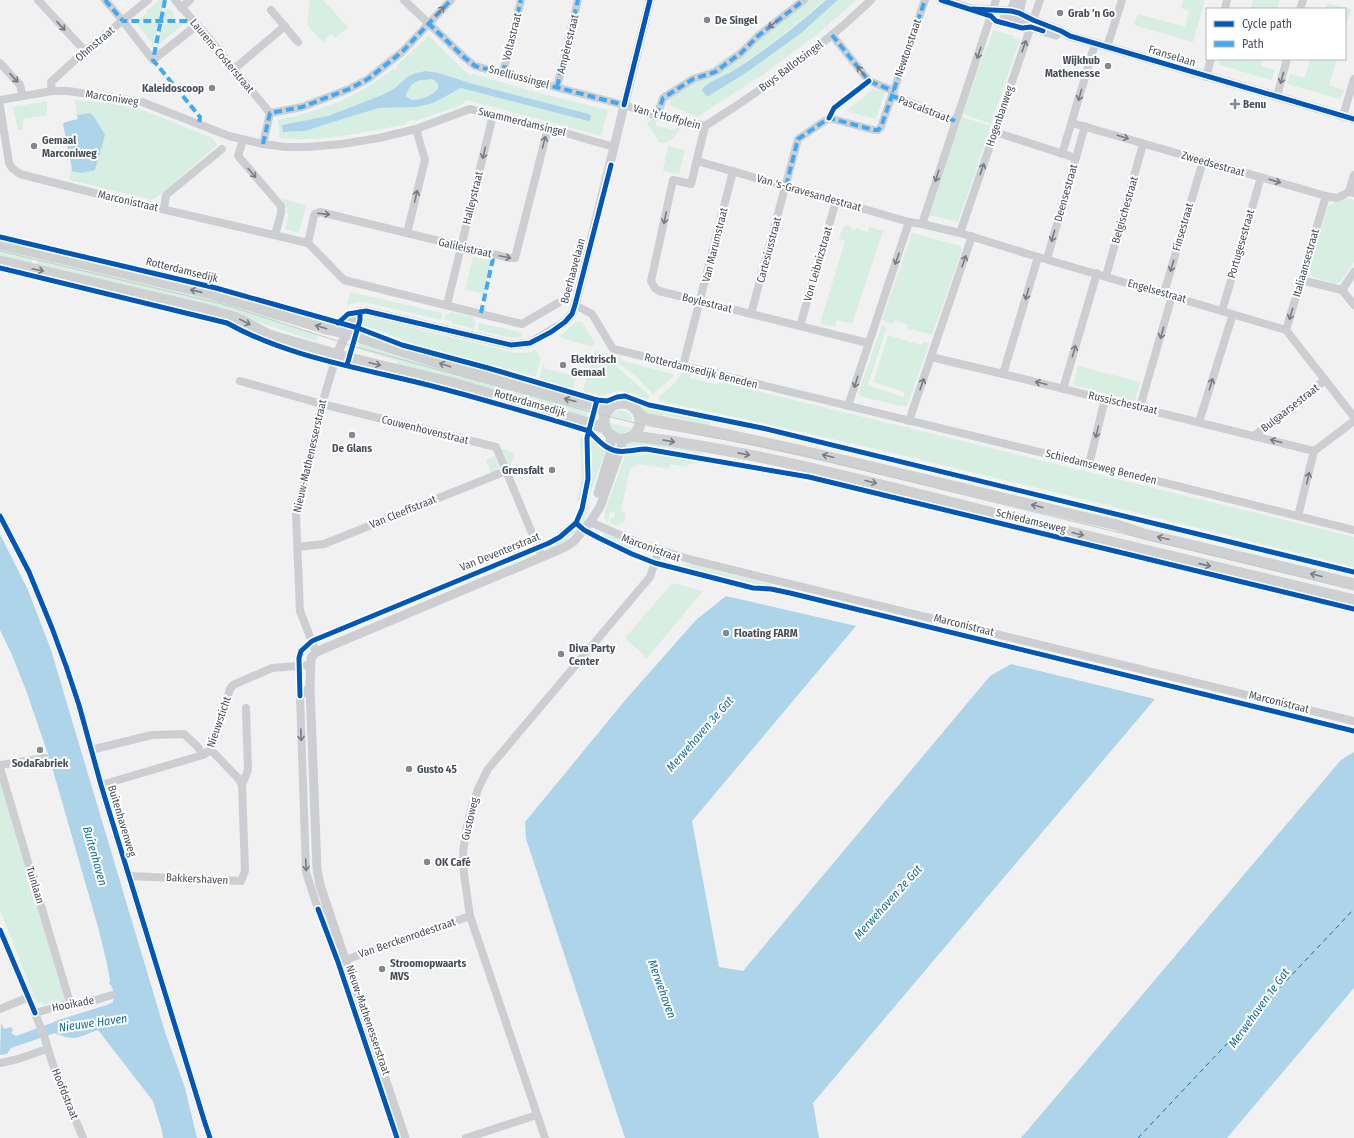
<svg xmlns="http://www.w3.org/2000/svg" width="1354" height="1138" font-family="'Fira Sans Condensed',sans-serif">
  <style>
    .green { fill: #d7eee3; fill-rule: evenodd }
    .water { fill: #aed4e9; fill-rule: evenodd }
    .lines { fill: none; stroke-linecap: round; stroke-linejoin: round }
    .ferry { stroke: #186ea0; stroke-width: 1; stroke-dasharray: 5 4; stroke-linecap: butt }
    .minor { stroke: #ccced1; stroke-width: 8 }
    .tertiary { stroke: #ccced1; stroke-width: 9 }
    .secondary { stroke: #ced0d2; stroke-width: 11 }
    .tram { stroke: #c6c8ca; stroke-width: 1 }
    .quiet { stroke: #3fa9f5; stroke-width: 4; stroke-dasharray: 8 4; stroke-linecap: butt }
    .cycleway-casing { stroke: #fff; stroke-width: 8 }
    .cycleway { stroke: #0057b8; stroke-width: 5 }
    .oneway { stroke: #777c84 }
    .oneway2 { stroke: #787d85 }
    .poi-dot { fill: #848890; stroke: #fff; stroke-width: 1.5 }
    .labels { text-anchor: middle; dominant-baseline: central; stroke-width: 4; stroke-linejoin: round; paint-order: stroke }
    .poi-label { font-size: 11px; font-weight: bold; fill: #49505b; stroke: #fff; text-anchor: start }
    .street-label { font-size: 11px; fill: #49505b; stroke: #fff }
    .water-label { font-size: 12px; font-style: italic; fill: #186ea0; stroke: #fff }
  </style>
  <rect width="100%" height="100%" fill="#f1f1f1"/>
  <g class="green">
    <path d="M160 0H164L162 11 170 9 174 14V20L138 21 147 13 146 11Z"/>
    <path d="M309 0H323L348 27 335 38 331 34 323 42 307 25 310 2Z"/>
    <path d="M809 0H825C804 19 781 36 758 53 743 64 728 76 711 82L706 96H709L713 94C758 65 799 36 838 0H857L816 35 765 73 697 117 670 105 669 102 670 98 673 95Z"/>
    <path d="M1183 0H1205L1193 42 1134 25 1138 14 1185 27 1189 11 1181 8Z"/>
    <path d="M1253 0H1280L1277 9H1250Z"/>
    <path d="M1327 3 1351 9 1345 30V9H1325Z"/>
    <path d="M140 23H159L154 45 152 48 151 46 153 44 138 26 137 25Z"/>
    <path d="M171 23H185L158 45 162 50 157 54 155 52 160 30H163V25Z"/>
    <path d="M993 30 1014 36 1013 38 1020 40 991 124 963 114 986 47 987 48Z"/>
    <path d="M429 36 470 76 473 74 535 92 608 110 601 136 467 100 459 106 416 121 415 119 406 122V124C368 132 319 143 280 138L278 120C321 111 358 97 393 69L395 70 398 68 396 66ZM439 73 473 84 589 114 591 116 590 121H587L461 88 394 108H379L349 117 305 131 284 132 293 123 328 116 382 95 395 88 407 77Z"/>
    <path d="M1220 59H1262L1261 66 1275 70 1272 79 1271 80 1220 65 1219 64Z"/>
    <path d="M1310 59H1337L1329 85 1344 90 1340 99 1287 84 1290 74 1305 78Z"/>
    <path d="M432 79C449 89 424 100 414 100 411 100 408 98 406 95 410 80 418 80 432 79Z"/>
    <path d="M873 89 885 92 876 119 846 111Z"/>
    <path d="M75 100 111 103 138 108 212 138 217 145 160 195 152 200 69 180 71 171 82 173 90 113 77 115Z"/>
    <path d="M47 101V115L23 119V129L22 130H18L13 107Z"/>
    <path d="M962 117 991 126 958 222 929 215Z"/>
    <path d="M652 118 657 119 656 126 675 130 676 125 682 127C676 135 671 143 660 143L647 123Z"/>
    <path d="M668 146 685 150 679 174 663 171Z"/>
    <path d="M283 199 306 205 299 233 285 229 289 214 286 213 287 209 282 203Z"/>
    <path d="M1342 199H1349L1354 200V262L1341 281 1336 284 1313 277 1309 270 1328 206Z"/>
    <path d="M845 225 852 227 851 229 855 230 856 228 868 232 869 227 883 231 852 324 837 320 835 327 820 324 845 241 839 239 843 226 845 227Z"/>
    <path d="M912 233 961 246 962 250 932 335 907 328 908 325 895 320 893 324 882 320Z"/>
    <path d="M0 248 34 255 31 265 0 258Z"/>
    <path d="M38 257 226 301 281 317 280 323 318 335 316 341 227 312 36 266Z"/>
    <path d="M473 257 492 261 484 294 465 290Z"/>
    <path d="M350 292 443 313 441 320 368 303 358 302 347 305Z"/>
    <path d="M450 312 474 317 473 321H476L474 329 451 323 452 321 444 319 446 314 449 315Z"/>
    <path d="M365 318H370L393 323 516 353H524L536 350 541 359 536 377 414 344 378 330 361 326 362 321Z"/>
    <path d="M578 321 582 322 595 343 594 345 590 346 561 338 560 336Z"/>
    <path d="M479 323 520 332 522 337 511 338 478 330Z"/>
    <path d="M882 325 887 327 868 385 904 397V392L873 382 888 335 920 345 925 342 929 344 907 406H901L860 396 858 393Z"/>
    <path d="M360 343 589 407 586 418 397 365V361L358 349Z"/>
    <path d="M595 351 613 355 614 363 617 367 649 395 648 400 631 393 619 391 600 396 583 391 592 357Z"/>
    <path d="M618 356 621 357 620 360 673 374V377L653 394 635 375 619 364 617 357Z"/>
    <path d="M543 362 545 363 543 368 576 376 573 389 539 379Z"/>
    <path d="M473 366 591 400 473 367Z"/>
    <path d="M1078 366 1140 382 1135 401 1073 385Z"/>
    <path d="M683 370 691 372 690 378 719 385 720 382 1354 537V567C1123 510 892 449 659 401V397L677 381Z"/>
    <path d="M619 398 626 399 644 405 711 420 709 428 687 421V420L663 414V417C654 417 646 417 639 410 636 406 634 403 629 402 618 397 609 407 599 403Z"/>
    <path d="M620 410 629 413 633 421 611 416 615 412Z"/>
    <path d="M610 423 631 428C624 436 613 434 610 423Z"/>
    <path d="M583 437 585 438 587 475 581 502 577 500 582 475 580 439Z"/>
    <path d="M589 440H592L605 452 587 503H585L590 477Z"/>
    <path d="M634 441 704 449 702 456 647 447H637L625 449 628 445Z"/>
    <path d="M503 449 513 453 514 455 511 464 508 467 501 450Z"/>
    <path d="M639 450 701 460V462L688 464 687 467 670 464 669 469 638 464 630 469 621 511 626 513 624 522 618 526 610 522V518H614L615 512 610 511 608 522 606 521 604 516 605 511 626 453Z"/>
    <path d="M495 456 499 467 497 470 491 473 486 460Z"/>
    <path d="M585 504 590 506 585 518 581 525 578 522Z"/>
    <path d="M574 527 578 529 562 544 550 549 545 548V546L559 540Z"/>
    <path d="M604 533 633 545V547L630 550 601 537Z"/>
    <path d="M688 564 770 584 768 587 752 585 681 568Z"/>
    <path d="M672 583 703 591 647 658 625 638Z"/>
    <path d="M0 774 64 999V1001L42 1005V1003H37L0 910Z"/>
  </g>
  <g class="water">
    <path d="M826 0H838L800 34 747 72 709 96H706L702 90C708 81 723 77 733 71 765 50 797 26 826 0Z"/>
    <path d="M426 71 439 73 473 84 589 114 591 116 590 121H588L461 88 433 103 416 107 379 108 349 117 305 131 283 132 282 125 328 116 382 95 395 88 407 77 416 73ZM432 79C450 89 424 100 414 100 411 100 408 98 406 96 410 81 418 80 432 79Z"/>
    <path d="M90 113 94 117 105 135 95 170 82 173 71 171 72 169 63 124 65 122 78 119 77 115Z"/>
    <path d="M0 534 28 590 51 650 165 1032 185 1088 197 1138H163L162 1131 153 1101 98 1030C78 1037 75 1042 55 1033L11 1048 7 1054 0 1055 1 1023 4 1029 11 1027 13 1030 11 1033 16 1036 54 1022 55 1021 107 1005 113 1002C114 995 114 988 109 983L110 980 107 964 98 927 50 760 27 693 12 655 0 630Z"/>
    <path d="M726 596 856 626 692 821 719 967 743 971 990 676 1011 664 1155 699 813 1103 819 1138H625L526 839 525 822 627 698 696 620Z"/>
    <path d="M1354 752V988L1227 1138H1021L1341 760Z"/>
  </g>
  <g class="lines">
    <path class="ferry" d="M1138 1138 1354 909"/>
    <g class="minor">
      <path d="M38 0 85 51"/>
      <path d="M105 0 123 21 153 60 197 25"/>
      <path d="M175 0 199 27"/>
      <path d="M404 0 465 58 475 66 624 105 657 116 705 126 691 184 673 180 651 281 655 288 659 291 868 343"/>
      <path d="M181 8 190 0"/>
      <path d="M1225 9 1227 0"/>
      <path d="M1300 9 1303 0"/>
      <path d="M271 10 298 42"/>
      <path d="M202 30 270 113"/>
      <path d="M832 35 869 81 894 91"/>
      <path d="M1107 47 1122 0"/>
      <path d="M0 63 20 85 23 96"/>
      <path d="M234 69 285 26"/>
      <path d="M503 73 521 0"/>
      <path d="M1206 77 1211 59"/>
      <path d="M557 87 578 0"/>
      <path d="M52 91 51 82 85 51 148 0"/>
      <path d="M892 96 925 108 955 121"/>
      <path d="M1277 96 1287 59"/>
      <path d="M0 100 52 91H68L142 102 229 136 263 144 286 147H307L342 144 379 138 416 129 470 109 548 128 614 147"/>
      <path d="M0 106 9 163 12 168 20 174 110 197 308 243"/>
      <path d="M657 116 663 98 693 79 715 72 741 53 758 36 804 0"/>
      <path d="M1343 116 1354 79"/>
      <path d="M1072 123 1326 196 1337 198 1349 192 1354 193"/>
      <path d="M705 126C764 89 821 48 871 0"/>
      <path d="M995 132 1076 158"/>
      <path d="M243 140 238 156 281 206V213L275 235"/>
      <path d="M263 144 270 113 302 107 349 89 368 79 402 52 451 0"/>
      <path d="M1062 154 1095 44"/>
      <path d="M697 161 909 222 922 224 960 233 1038 257 1286 330 1354 417"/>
      <path d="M1349 192 1354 175"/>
      <path d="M164 209 166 195 222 149"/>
      <path d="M922 224 996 0"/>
      <path d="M407 233 425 160 416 129"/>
      <path d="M960 233 1040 0"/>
      <path d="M308 243 314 216 315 214 320 212 510 258H515L548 128"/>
      <path d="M308 243 344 280 522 324 558 303"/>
      <path d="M1047 259 1085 126"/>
      <path d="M1106 276 1143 144"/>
      <path d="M1301 280 1342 290 1354 305"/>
      <path d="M1342 290 1354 272"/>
      <path d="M1164 293 1203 161"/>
      <path d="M447 305 493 115"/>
      <path d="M575 305 592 314 613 349 1089 464 1354 530"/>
      <path d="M1222 311 1261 177"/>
      <path d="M751 314 798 139 829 118 874 130H878L881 127 925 0"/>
      <path d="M800 326 836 201"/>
      <path d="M1286 330 1326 196"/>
      <path d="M931 357 1003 374 1314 451"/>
      <path d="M683 366 733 171"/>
      <path d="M1003 374 1038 257"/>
      <path d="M240 381 322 404 496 447 542 557"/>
      <path d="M1063 389 1097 273"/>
      <path d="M848 406 909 222"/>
      <path d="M1140 407 1172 296"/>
      <path d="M909 421 972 236"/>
      <path d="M1199 422 1233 314"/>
      <path d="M1254 436 1325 380"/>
      <path d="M1089 464 1105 399"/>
      <path d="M0 516 29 572 52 628 66 666 79 705 101 785 204 1120 210 1138"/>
      <path d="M1298 516 1314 451 1354 421"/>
      <path d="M590 522 641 544 692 560 1354 721"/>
      <path d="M298 547 324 544 506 471"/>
      <path d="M316 652 300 611 296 515 322 404 337 354"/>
      <path d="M310 687 300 696 306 872 318 909 329 911"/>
      <path d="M91 750 152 735 184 734 197 746 203 755"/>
      <path d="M211 750 238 778 242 785"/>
      <path d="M0 765 45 758"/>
      <path d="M0 768 70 1003"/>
      <path d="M101 785 203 755 211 750 230 689 233 685 272 668 310 665"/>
      <path d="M129 876 241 881 245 871 242 785 248 770 246 708"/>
      <path d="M0 930 35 1013 44 1036 53 1065 83 1138"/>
      <path d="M345 960 470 916"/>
      <path d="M0 1009 29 997"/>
      <path d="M35 1013 70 1003 83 1004 112 995"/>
      <path d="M0 1063 18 1059 47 1049"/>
      <path d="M466 1138 537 1115"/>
      <path d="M545 1138 470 916 464 874 463 852 467 826 472 806 479 787 488 769 650 577 659 550"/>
    </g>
    <g class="tertiary">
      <path d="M941 0 972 9 976 11"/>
      <path d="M972 9 1011 11 1019 13 1033 20 1061 31 1070 36 1354 119"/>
      <path d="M1012 16 1011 11 1015 0"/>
      <path d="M1004 17H1013L1031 27 1056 35"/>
      <path d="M1014 17 1019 13 1022 0"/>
      <path d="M337 354 354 317 360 312 366 311 511 345 530 343 565 322 572 314 577 298 650 0"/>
      <path d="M598 493 611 450 610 436"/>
      <path d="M405 1138 320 885 317 869 310 687 311 658 316 652 542 557 565 547 574 541 590 522 600 507 624 439"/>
    </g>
    <g class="secondary">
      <path d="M0 244 208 293 327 329 346 333 454 368 608 410"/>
      <path d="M0 261 205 309 237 318 269 335 349 358 453 383 605 428"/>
      <circle cx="622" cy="421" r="18"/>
      <path d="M639 415 647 419C805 448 960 489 1117 525L1144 534 1354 584"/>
      <path d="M633 436C755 451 874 483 993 513 1113 543 1233 571 1354 600"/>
    </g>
    <path class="tram" d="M0 251 222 304 353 346 594 413 640 424 759 446 801 455 1354 590"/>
    <g class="quiet">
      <path d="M105 0 123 21H193"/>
      <path d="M165 0 153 60 200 117 199 125"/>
      <path d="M428 23 465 58 475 66 624 105"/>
      <path d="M832 35 869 81 894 91"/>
      <path d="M503 73 521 0"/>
      <path d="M557 87 578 0"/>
      <path d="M892 96 925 108 955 121"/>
      <path d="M657 116 663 98 693 79 715 72 741 53 758 36 804 0"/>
      <path d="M263 144 270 113 302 107 349 89 368 79 402 52 451 0"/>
      <path d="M786 186 798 139 829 118 874 130H878L881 127 925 0"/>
      <path d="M481 313 494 254"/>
    </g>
    <g class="cycleway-casing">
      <g id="cycleway">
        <path d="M941 0 991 16 996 21 1022 28 1031 27 1043 31"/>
        <path d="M972 9 1011 11 1019 13 1033 20 1061 31 1070 36 1354 119"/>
        <path d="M624 105 650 0"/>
        <path d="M829 118 834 108 869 81"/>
        <path d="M0 237 216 288 358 328 402 345 488 368 597 400 607 401 617 397 625 396 649 405 762 428 1354 572"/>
        <path d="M0 268 227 323C286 356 355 367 420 383 477 397 533 414 589 431 600 442 609 454 627 451 633 451 639 449 646 449L809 477 1354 609"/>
        <path d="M338 323 348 314 366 311 511 345 530 343 551 332 565 322 572 314 575 305 611 165"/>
        <path d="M347 365 360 320V312"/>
        <path d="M0 516 29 572 52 628 66 666 79 705 101 785 204 1120 210 1138"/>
        <path d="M576 523 584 530 599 538 632 554 655 563 753 588 771 589 790 593 1354 731"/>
        <path d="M300 696 299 658 301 651 312 641 549 543 560 537 576 523 582 509 588 479 587 438 597 400"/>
        <path d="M318 909 338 962 397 1138"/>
        <path d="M0 930 35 1013"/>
      </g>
    </g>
    <use href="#cycleway" class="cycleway"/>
  </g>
  <defs><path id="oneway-shaft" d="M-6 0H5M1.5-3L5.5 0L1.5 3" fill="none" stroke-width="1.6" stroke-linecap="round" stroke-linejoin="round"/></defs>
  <g class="oneway">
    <use href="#oneway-shaft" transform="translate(440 11) rotate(-45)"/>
    <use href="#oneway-shaft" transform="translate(773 24) rotate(142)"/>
    <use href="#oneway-shaft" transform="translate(61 26) rotate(47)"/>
    <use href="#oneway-shaft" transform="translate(1024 46) rotate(-71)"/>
    <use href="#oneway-shaft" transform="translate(979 53) rotate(109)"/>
    <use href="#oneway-shaft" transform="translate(861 71) rotate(-129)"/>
    <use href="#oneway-shaft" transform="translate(14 78) rotate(47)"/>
    <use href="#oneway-shaft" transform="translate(1282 78) rotate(105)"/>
    <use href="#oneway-shaft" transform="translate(1080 95) rotate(106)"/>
    <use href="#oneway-shaft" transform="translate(1123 137) rotate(17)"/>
    <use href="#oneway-shaft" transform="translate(544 142) rotate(-76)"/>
    <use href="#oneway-shaft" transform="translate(484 153) rotate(104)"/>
    <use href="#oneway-shaft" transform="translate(982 169) rotate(-71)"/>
    <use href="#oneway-shaft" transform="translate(252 173) rotate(50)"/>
    <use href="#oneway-shaft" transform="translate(937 176) rotate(108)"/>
    <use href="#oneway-shaft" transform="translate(1275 181) rotate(16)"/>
    <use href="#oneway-shaft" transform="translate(416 196) rotate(-77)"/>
    <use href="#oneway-shaft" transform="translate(324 214) rotate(7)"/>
    <use href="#oneway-shaft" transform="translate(665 218) rotate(102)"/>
    <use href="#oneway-shaft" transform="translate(1053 236) rotate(106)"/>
    <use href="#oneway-shaft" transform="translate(505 257) rotate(12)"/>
    <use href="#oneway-shaft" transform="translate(897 259) rotate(109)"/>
    <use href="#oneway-shaft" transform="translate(964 261) rotate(-71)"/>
    <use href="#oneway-shaft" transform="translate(1172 266) rotate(106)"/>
    <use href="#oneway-shaft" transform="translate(1027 294) rotate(106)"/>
    <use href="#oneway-shaft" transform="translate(1291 314) rotate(106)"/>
    <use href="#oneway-shaft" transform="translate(1162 333) rotate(106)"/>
    <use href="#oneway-shaft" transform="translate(1074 351) rotate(-74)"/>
    <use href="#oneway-shaft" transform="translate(856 382) rotate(108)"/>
    <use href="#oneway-shaft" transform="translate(1041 383) rotate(-166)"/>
    <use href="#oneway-shaft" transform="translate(922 384) rotate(-71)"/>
    <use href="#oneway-shaft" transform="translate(1211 384) rotate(-73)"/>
    <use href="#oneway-shaft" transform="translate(1097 432) rotate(104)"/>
    <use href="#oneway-shaft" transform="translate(1276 441) rotate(-166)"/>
    <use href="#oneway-shaft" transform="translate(1308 478) rotate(-77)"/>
    <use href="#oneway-shaft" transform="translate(301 735) rotate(88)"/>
    <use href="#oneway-shaft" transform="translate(306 865) rotate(87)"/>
  </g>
  <g class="oneway2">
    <use href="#oneway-shaft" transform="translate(38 270) rotate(12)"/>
    <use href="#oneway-shaft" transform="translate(196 291) rotate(-167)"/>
    <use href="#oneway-shaft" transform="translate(245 322) rotate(27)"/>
    <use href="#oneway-shaft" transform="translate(321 327) rotate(-163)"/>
    <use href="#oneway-shaft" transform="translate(375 364) rotate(14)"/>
    <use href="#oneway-shaft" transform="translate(445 365) rotate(-162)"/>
    <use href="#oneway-shaft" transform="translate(570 400) rotate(-165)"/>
    <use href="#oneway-shaft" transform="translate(669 441) rotate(10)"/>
    <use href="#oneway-shaft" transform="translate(744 454) rotate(11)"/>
    <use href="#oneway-shaft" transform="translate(828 456) rotate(-166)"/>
    <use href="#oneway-shaft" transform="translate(871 482) rotate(14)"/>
    <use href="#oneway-shaft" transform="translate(1037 506) rotate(-166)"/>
    <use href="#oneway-shaft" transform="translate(1078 534) rotate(14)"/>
    <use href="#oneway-shaft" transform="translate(1163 538) rotate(-166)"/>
    <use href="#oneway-shaft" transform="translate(1205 565) rotate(13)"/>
    <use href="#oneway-shaft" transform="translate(1316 575) rotate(-166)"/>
  </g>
  <g class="poi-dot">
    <circle cx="1060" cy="13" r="4"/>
    <circle cx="707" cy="20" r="4"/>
    <circle cx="1108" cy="66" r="4"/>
    <circle cx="212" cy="88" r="4"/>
    <path d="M1233 98h4v4h4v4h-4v4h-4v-4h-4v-4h4z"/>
    <circle cx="34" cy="146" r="4"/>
    <circle cx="563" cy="365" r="4"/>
    <circle cx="352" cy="435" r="4"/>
    <circle cx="552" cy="470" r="4"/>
    <circle cx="726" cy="633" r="4"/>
    <circle cx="561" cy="654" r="4"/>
    <circle cx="40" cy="750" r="4"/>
    <circle cx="409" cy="769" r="4"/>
    <circle cx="427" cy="862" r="4"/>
    <circle cx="382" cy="969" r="4"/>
  </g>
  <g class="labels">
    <g class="poi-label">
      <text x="1068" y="13">Grab 'n Go</text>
      <text x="715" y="20">De Singel</text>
      <text x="1100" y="60" text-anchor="end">Wijkhub<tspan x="1100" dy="13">Mathenesse</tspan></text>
      <text x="204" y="88" text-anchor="end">Kaleidoscoop</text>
      <text x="1243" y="104">Benu</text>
      <text x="42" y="140">Gemaal<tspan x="42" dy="13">Marconiweg</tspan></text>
      <text x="571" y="359">Elektrisch<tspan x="571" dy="13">Gemaal</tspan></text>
      <text x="352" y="448" text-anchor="middle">De Glans</text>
      <text x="544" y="470" text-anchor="end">Grensfalt</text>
      <text x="734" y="633">Floating FARM</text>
      <text x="569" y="648">Diva Party<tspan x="569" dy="13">Center</tspan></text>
      <text x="40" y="763" text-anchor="middle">SodaFabriek</text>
      <text x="417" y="769">Gusto 45</text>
      <text x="435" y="862">OK Café</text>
      <text x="390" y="963">Stroomopwaarts<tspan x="390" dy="13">MVS</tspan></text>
    </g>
    <g class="street-label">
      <text transform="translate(512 37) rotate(-76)">Voltastraat</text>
      <text transform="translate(95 44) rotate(-40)">Ohmstraat</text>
      <text transform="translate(568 44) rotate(-76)">Ampèrestraat</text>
      <text transform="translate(908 48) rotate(-71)">Newtonstraat</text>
      <text transform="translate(222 56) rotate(50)">Laurens Costerstraat</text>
      <text transform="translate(1172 56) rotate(17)">Franselaan</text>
      <text transform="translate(791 66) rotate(-37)">Buys Ballotsingel</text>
      <text transform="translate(519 77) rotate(15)">Snelliussingel</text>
      <text transform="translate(112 98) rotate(9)">Marconiweg</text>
      <text transform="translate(924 109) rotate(21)">Pascalstraat</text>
      <text transform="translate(1000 116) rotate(-71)">Hogenbanweg</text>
      <text transform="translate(667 117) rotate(15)">Van 't Hoffplein</text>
      <text transform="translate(522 122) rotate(14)">Swammerdamsingel</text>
      <text transform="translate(1213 164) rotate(16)">Zweedsestraat</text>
      <text transform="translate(809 193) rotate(16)">Van 's-Gravesandestraat</text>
      <text transform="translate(1066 193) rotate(-74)">Deensestraat</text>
      <text transform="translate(473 198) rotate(-76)">Halleystraat</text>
      <text transform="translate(128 201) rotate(13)">Marconistraat</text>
      <text transform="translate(1125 210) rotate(-74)">Belgischestraat</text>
      <text transform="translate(1183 227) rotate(-74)">Finsestraat</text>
      <text transform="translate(1241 244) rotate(-74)">Portugesestraat</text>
      <text transform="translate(715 245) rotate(-76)">Van Marumstraat</text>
      <text transform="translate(465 248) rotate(13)">Galileistraat</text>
      <text transform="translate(769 250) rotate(-75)">Cartesiusstraat</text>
      <text transform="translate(1306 263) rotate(-74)">Italiaansestraat</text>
      <text transform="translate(818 264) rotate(-74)">Von Leibnizstraat</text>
      <text transform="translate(182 270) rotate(14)">Rotterdamsedijk</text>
      <text transform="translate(573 271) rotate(-75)">Boerhaavelaan</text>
      <text transform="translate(1157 291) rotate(16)">Engelsestraat</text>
      <text transform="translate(707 303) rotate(14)">Boylestraat</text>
      <text transform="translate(701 371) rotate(14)">Rotterdamsedijk Beneden</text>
      <text transform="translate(530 403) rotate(16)">Rotterdamsedijk</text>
      <text transform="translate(1123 403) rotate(13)">Russischestraat</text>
      <text transform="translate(1290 408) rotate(-38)">Bulgaarsestraat</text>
      <text transform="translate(425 430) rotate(14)">Couwenhovenstraat</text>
      <text transform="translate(310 456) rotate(-77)">Nieuw-Mathenesserstraat</text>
      <text transform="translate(1101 467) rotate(14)">Schiedamseweg Beneden</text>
      <text transform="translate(403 512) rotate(-22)">Van Cleeffstraat</text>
      <text transform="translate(1031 521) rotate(14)">Schiedamseweg</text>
      <text transform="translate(651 548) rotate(20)">Marconistraat</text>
      <text transform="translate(500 552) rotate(-22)">Van Deventerstraat</text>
      <text transform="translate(964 625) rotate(14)">Marconistraat</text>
      <text transform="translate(1279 702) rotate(14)">Marconistraat</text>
      <text transform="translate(219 722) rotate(-71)">Nieuwsticht</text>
      <text transform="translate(470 819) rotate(-77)">Gustoweg</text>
      <text transform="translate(122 821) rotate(73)">Buitenhavenweg</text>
      <text transform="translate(197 879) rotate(3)">Bakkershaven</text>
      <text transform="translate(35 885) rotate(73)">Tuinlaan</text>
      <text transform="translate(407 938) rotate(-19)">Van Berckenrodestraat</text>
      <text transform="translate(73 1004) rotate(-11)">Hooikade</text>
      <text transform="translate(368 1020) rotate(71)">Nieuw-Mathenesserstraat</text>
      <text transform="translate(65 1094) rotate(68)">Hoofdstraat</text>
    </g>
    <g class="water-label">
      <text transform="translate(700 734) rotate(-49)">Merwehaven 3e Gat</text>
      <text transform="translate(95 856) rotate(74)">Buitenhaven</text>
      <text transform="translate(888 902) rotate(-48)">Merwehaven 2e Gat</text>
      <text transform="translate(662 989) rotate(70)">Merwehaven</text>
      <text transform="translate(1259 1008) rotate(-54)">Merwehaven 1e Gat</text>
      <text transform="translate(93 1023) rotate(-8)">Nieuwe Haven</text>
    </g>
  </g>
  <rect x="1206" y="8" width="140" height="52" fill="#ffffff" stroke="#b6b9bd"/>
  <rect x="1214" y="21" width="20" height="6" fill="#0057b8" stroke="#b6b9bd"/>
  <text x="1242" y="28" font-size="12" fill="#49505b">Cycle path</text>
  <rect x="1214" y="41" width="20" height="6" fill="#3fa9f5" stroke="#b6b9bd"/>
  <text x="1242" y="48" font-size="12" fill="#49505b">Path</text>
</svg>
